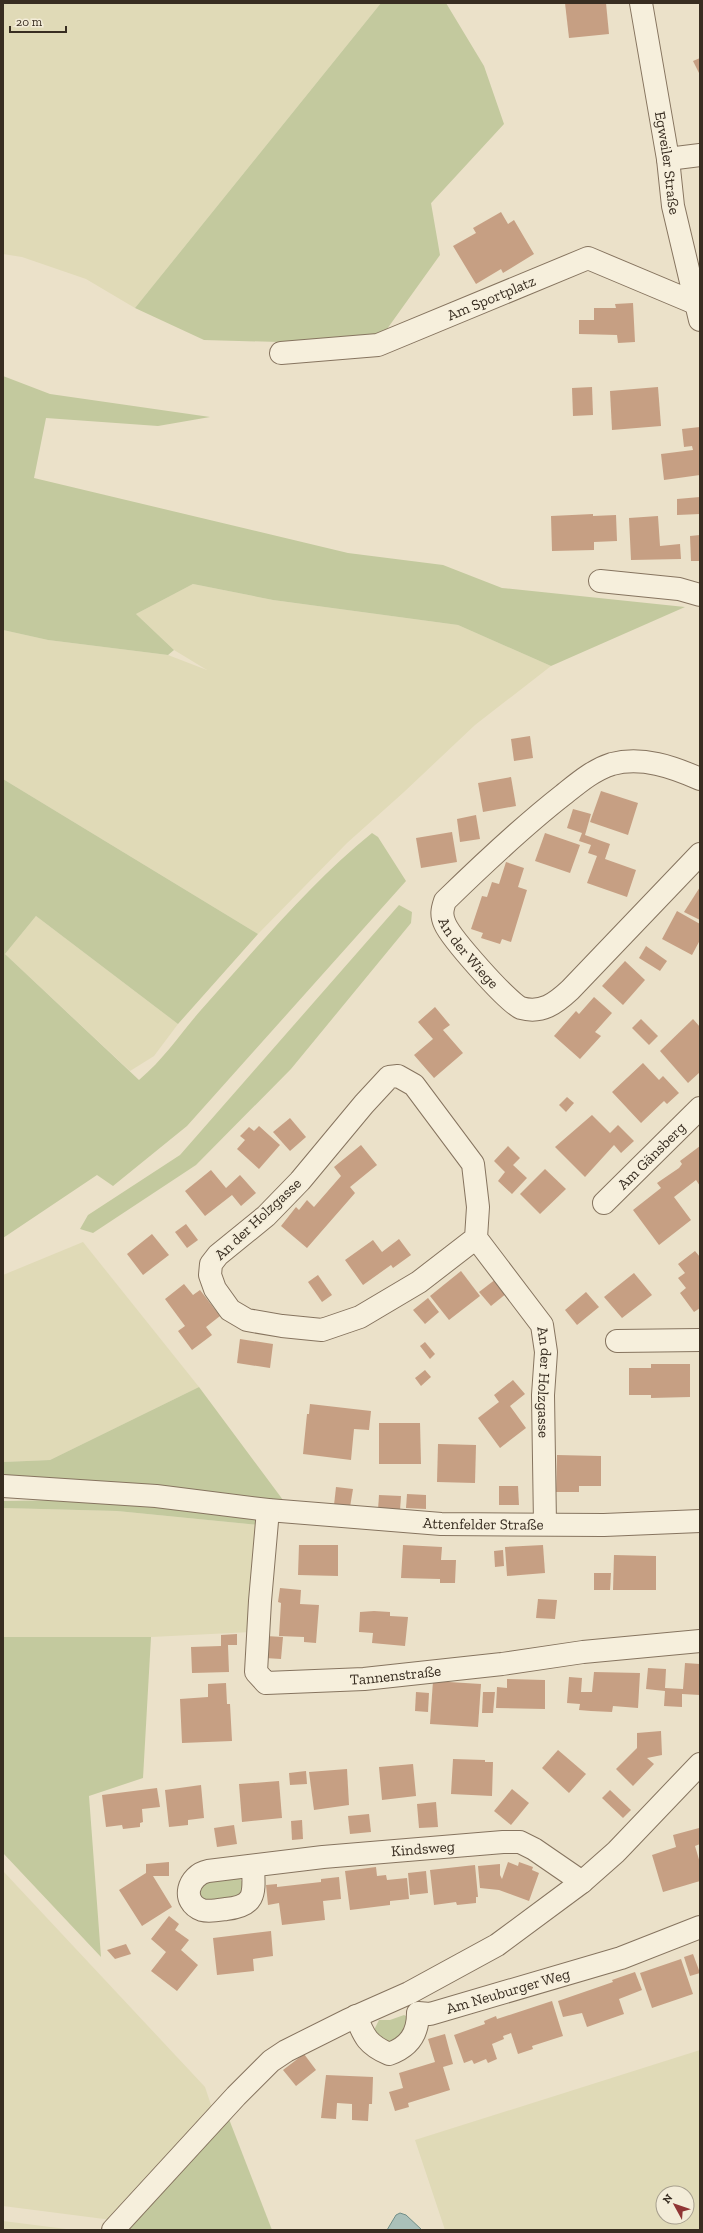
<svg xmlns="http://www.w3.org/2000/svg" width="703" height="2233" font-family="'Zilla Slab',serif">
  <style>
    .farmland { fill: #e0dab7; fill-rule: evenodd }
    .green { fill: #c3c99e }
    .water { fill: #aac0b9; stroke: #718e87 }
    .building { fill: #c69f83 }
    .lines { fill: none; stroke-linecap: round; stroke-linejoin: round }
    .minor-casing { stroke: #86745f; stroke-width: 24 }
    .minor { stroke: #f6efdc; stroke-width: 22 }
    .labels { text-anchor: middle; dominant-baseline: central; stroke-width: 3.5; stroke-linejoin: round; paint-order: stroke }
    .street-label { font-size: 15px; fill: #382d21; stroke: #f3ecd8 }
  </style>
  <rect width="100%" height="100%" fill="#ebe1c9"/>
  <g class="farmland">
    <path d="M3 3H381L135 308 86 279 22 257 3 254Z"/>
    <path d="M193 584 273 600 458 625 551 666 475 725 404 792 347 843 258 934 3 779V630L48 640 168 655 207 670 174 650 136 614Z"/>
    <path d="M36 916 178 1024 154 1056 130 1071 5 954Z"/>
    <path d="M83 1242 199 1387 50 1460 3 1462V1275Z"/>
    <path d="M3 1508 117 1511 258 1525 251 1632 151 1637H3Z"/>
    <path d="M3 1871 205 2087 212 2108 112 2220 3 2206Z"/>
    <path d="M700 2050V2230H445L415 2140ZM663 2193H687V2217H663Z"/>
    <path d="M3 2221 74 2230H3Z"/>
  </g>
  <g class="green">
    <path d="M381 3H446L484 66 504 124 374 265 431 203 440 255 382 336 314 343 204 340 135 308Z"/>
    <path d="M3 376 50 394 210 417 158 426 46 418 34 478 348 553 443 565 502 588 685 607 551 666 458 625 273 600 193 584 136 614 174 650 168 655 48 640 3 630Z"/>
    <path d="M3 779 258 934 178 1024 36 916 5 954 139 1080C165 1058 179 1035 201 1010 256 949 309 884 372 833L378 837 406 881 187 1126 113 1186 97 1175 3 1238Z"/>
    <path d="M399 905 412 912 411 923 291 1069 196 1165 93 1233 80 1229 88 1215 180 1155Z"/>
    <path d="M199 1387 283 1500 60 1483H3V1462L50 1460Z"/>
    <path d="M69 1500 176 1507 254 1518 258 1525 117 1511 3 1508V1501Z"/>
    <path d="M3 1637H151L143 1778 89 1796 101 1957 3 1853Z"/>
    <path d="M239 1877 244 1885 240 1899 202 1901 198 1889 203 1880Z"/>
    <path d="M404 2015 408 2017 405 2031 391 2046 375 2036V2028L379 2020H390Z"/>
    <path d="M227 2114 272 2230H121Z"/>
  </g>
  <path class="water" d="M400 2213 406 2215 422 2230H387L396 2215Z"/>
  <g class="building">
    <path d="M565 3H606L609 34 569 38Z"/>
    <path d="M700 58V75L693 61Z"/>
    <path d="M501 212 508 224 514 220 534 254 503 273 501 269 476 284 453 246 476 233 473 228Z"/>
    <path d="M633 303 635 342 618 343 617 335 579 334V320H594V308H616L615 304Z"/>
    <path d="M592 387 593 415 573 416 572 388Z"/>
    <path d="M658 387 661 426 612 430 610 391Z"/>
    <path d="M700 427V475L664 480 661 454 693 450 692 446 684 447 682 429Z"/>
    <path d="M700 497V514L677 515V499Z"/>
    <path d="M593 514V516L616 515 617 541 594 542V550L552 551 551 516Z"/>
    <path d="M658 516 660 546 680 544 681 559 631 560 629 518Z"/>
    <path d="M700 535V561H691L690 536Z"/>
    <path d="M530 736 533 758 514 761 511 739Z"/>
    <path d="M511 777 516 806 483 812 478 783Z"/>
    <path d="M601 791 638 803 628 835 590 822Z"/>
    <path d="M573 809 591 814 585 835 610 844 605 859 636 870 627 897 587 883 597 856 588 853 591 845 579 841 582 833 567 828Z"/>
    <path d="M476 815 480 839 460 842 457 819Z"/>
    <path d="M452 832 457 862 421 868 416 838Z"/>
    <path d="M545 833 580 845 570 873 535 861Z"/>
    <path d="M506 862 524 868 518 887 527 890 511 942 502 939 500 944 481 938 483 933 471 929 482 896 487 897 492 882 499 884Z"/>
    <path d="M700 887V920L684 912Z"/>
    <path d="M677 911 700 924V940L692 955 662 939Z"/>
    <path d="M646 946 667 961 660 971 639 958Z"/>
    <path d="M625 961 645 980 623 1005 602 986Z"/>
    <path d="M594 997 612 1013 595 1032 601 1036 580 1059 554 1036 576 1011 579 1014Z"/>
    <path d="M435 1007 450 1025 443 1030 463 1053 434 1078 414 1055 433 1039 418 1022Z"/>
    <path d="M641 1019 658 1036 649 1045 632 1028Z"/>
    <path d="M693 1019 700 1027V1072L688 1083 660 1051Z"/>
    <path d="M643 1063 659 1080 663 1076 679 1093 667 1104 664 1101 641 1123 612 1092Z"/>
    <path d="M567 1097 574 1103 566 1112 559 1105Z"/>
    <path d="M592 1115 610 1133 618 1125 634 1141 621 1153 614 1145 585 1177 555 1147Z"/>
    <path d="M290 1118 306 1137 290 1151 273 1132Z"/>
    <path d="M259 1126 280 1145 259 1169 237 1149 245 1140 240 1136 249 1127 254 1131Z"/>
    <path d="M361 1145 377 1165 350 1187 355 1193 307 1248 281 1226 296 1207 299 1210 307 1200 314 1207 341 1176 334 1167Z"/>
    <path d="M508 1146 520 1158 513 1165 527 1178 512 1194 498 1181 505 1172 494 1161Z"/>
    <path d="M700 1146V1186L696 1180 674 1197 691 1220 659 1245 633 1210 661 1188 657 1183 679 1168 682 1164 680 1161Z"/>
    <path d="M545 1169 566 1189 540 1214 520 1194Z"/>
    <path d="M211 1170 226 1188 240 1175 256 1193 241 1206 232 1195 205 1216 185 1191Z"/>
    <path d="M186 1224 198 1240 187 1248 175 1232Z"/>
    <path d="M152 1234 169 1255 143 1275 127 1254Z"/>
    <path d="M399 1239 411 1255 393 1268 391 1265 363 1285 345 1260 373 1240 382 1252Z"/>
    <path d="M695 1251 700 1257V1308L694 1312 680 1293 686 1288 678 1278 685 1273 678 1264Z"/>
    <path d="M461 1271 480 1296 449 1320 430 1296Z"/>
    <path d="M634 1273 652 1295 622 1318 604 1297Z"/>
    <path d="M318 1275 332 1295 322 1302 308 1282Z"/>
    <path d="M496 1279 507 1293 491 1306 479 1292Z"/>
    <path d="M184 1284 193 1295 200 1290 220 1316 206 1327 212 1335 192 1350 178 1331 185 1326 165 1299Z"/>
    <path d="M586 1292 599 1307 577 1325 565 1310Z"/>
    <path d="M428 1298 439 1312 425 1324 413 1310Z"/>
    <path d="M240 1339 273 1344 270 1368 237 1363Z"/>
    <path d="M425 1342 435 1354 430 1359 420 1346Z"/>
    <path d="M651 1364H690V1397L651 1398V1395H629V1368H651Z"/>
    <path d="M425 1370 431 1377 421 1386 415 1378Z"/>
    <path d="M513 1380 525 1394 510 1406 526 1428 500 1448 478 1418 499 1402 494 1395Z"/>
    <path d="M310 1404 371 1411 369 1430 354 1429 351 1460 303 1454 307 1414H309Z"/>
    <path d="M379 1423H420L421 1464H379Z"/>
    <path d="M438 1444 476 1445 475 1483 437 1482Z"/>
    <path d="M557 1455 601 1456V1486H579V1492H556Z"/>
    <path d="M499 1486H518L519 1505H499Z"/>
    <path d="M336 1487 353 1489 350 1507 334 1505Z"/>
    <path d="M407 1494 426 1495V1509L406 1508Z"/>
    <path d="M379 1495 401 1496 400 1511 378 1510Z"/>
    <path d="M299 1545H338V1576L298 1575Z"/>
    <path d="M403 1545 442 1547 441 1560H456L455 1583H440V1579L401 1578Z"/>
    <path d="M543 1545 545 1573 507 1576 505 1547Z"/>
    <path d="M503 1550 504 1566 495 1567 494 1551Z"/>
    <path d="M614 1555 656 1556V1590H613Z"/>
    <path d="M594 1573H611L610 1590H594Z"/>
    <path d="M280 1588 301 1590 300 1604 319 1605 316 1643 304 1642V1637L279 1636 281 1603 278 1602Z"/>
    <path d="M538 1599 557 1600 555 1619 536 1618Z"/>
    <path d="M374 1611 390 1612V1616L408 1617 405 1646 372 1643 373 1633 359 1632 360 1612Z"/>
    <path d="M237 1634V1645H228L229 1672 192 1673 191 1647 221 1646V1635Z"/>
    <path d="M266 1636 283 1637 281 1659 265 1658Z"/>
    <path d="M685 1663 700 1664V1695L682 1694V1707L664 1706 665 1691 646 1689 648 1668 666 1669 665 1688 683 1689Z"/>
    <path d="M594 1672 640 1673 638 1708 613 1706 612 1712 591 1711 579 1710 580 1704 567 1703 569 1677 582 1678 581 1692H592Z"/>
    <path d="M507 1679 545 1680V1709L496 1708 497 1687 507 1688Z"/>
    <path d="M433 1681 481 1684 478 1727 430 1724Z"/>
    <path d="M226 1683 227 1704H230L232 1741 182 1743 180 1699 208 1697V1684Z"/>
    <path d="M416 1692 429 1693 428 1712 415 1711Z"/>
    <path d="M483 1692H495L493 1713H482Z"/>
    <path d="M661 1731 662 1755 647 1758 654 1764 633 1786 616 1769 637 1748V1733Z"/>
    <path d="M558 1750 586 1774 569 1793 542 1768Z"/>
    <path d="M453 1759 485 1760V1762H493L492 1796 451 1794Z"/>
    <path d="M413 1764 416 1796 382 1800 379 1767Z"/>
    <path d="M347 1769 349 1805 314 1810 309 1772Z"/>
    <path d="M306 1771 307 1784 290 1785 289 1773Z"/>
    <path d="M279 1781 282 1818 242 1822 239 1784Z"/>
    <path d="M201 1785 204 1818 188 1820V1825L169 1827 165 1790Z"/>
    <path d="M157 1788 160 1807 142 1809 143 1822 140 1823V1827L123 1829 122 1825 106 1827 102 1795Z"/>
    <path d="M512 1789 529 1803 511 1825 494 1811Z"/>
    <path d="M610 1790 631 1810 623 1818 602 1798Z"/>
    <path d="M436 1802 438 1827 419 1828 417 1804Z"/>
    <path d="M369 1814 371 1832 350 1834 348 1816Z"/>
    <path d="M302 1820 303 1839 292 1840 291 1821Z"/>
    <path d="M234 1825 237 1844 217 1847 214 1828Z"/>
    <path d="M699 1828 700 1844 695 1846 700 1863V1881L663 1892 652 1855 676 1847 673 1835Z"/>
    <path d="M169 1862V1876H153L172 1907 142 1926 119 1890 146 1873V1864Z"/>
    <path d="M508 1862 518 1866 519 1862 533 1867 532 1870 539 1873 529 1901 499 1890 480 1888 478 1866 500 1864V1875L502 1879Z"/>
    <path d="M475 1865 478 1897H476V1903L457 1905 456 1902 434 1905 430 1870Z"/>
    <path d="M376 1867 377 1876 386 1875 387 1880 407 1878 409 1899 390 1901V1905L350 1910 345 1871Z"/>
    <path d="M426 1871 428 1893 410 1895 408 1873Z"/>
    <path d="M339 1877 341 1899 323 1901 325 1920 282 1925 279 1903 268 1905 266 1885 277 1884V1887L321 1882V1879Z"/>
    <path d="M169 1916 179 1924 175 1930 189 1940 181 1950 198 1965 177 1991 151 1971 166 1952 151 1939Z"/>
    <path d="M271 1931 273 1956 253 1959 254 1971 217 1975 213 1938Z"/>
    <path d="M126 1944 131 1954 115 1959 107 1950Z"/>
    <path d="M693 1954 700 1973 690 1976 684 1957Z"/>
    <path d="M681 1959 693 1994 652 2008 640 1973Z"/>
    <path d="M635 1972 642 1990 619 1999 624 2014 587 2027 582 2013 563 2017 558 2001 613 1982 612 1980Z"/>
    <path d="M552 2001 563 2036 532 2046 533 2049 518 2054 511 2033 503 2036 504 2039 492 2044 497 2059 488 2063 486 2059 474 2064 472 2060 464 2063 454 2035 485 2024 484 2021 496 2016 497 2019Z"/>
    <path d="M445 2034 453 2064 443 2067 450 2090 408 2103 409 2107 395 2111 389 2092 403 2088 399 2073 435 2062 428 2039Z"/>
    <path d="M304 2054 316 2070 296 2086 283 2070Z"/>
    <path d="M326 2075 373 2077 372 2104H369L368 2121 352 2120V2104L337 2103 336 2119 321 2118Z"/>
  </g>
  <g class="lines">
    <g class="minor-casing">
      <g id="minor">
        <path id="s1" d="M641 3 668 159 673 206 700 320"/>
        <path d="M668 159 700 155"/>
        <path id="s2" d="M281 353 378 345 588 258 695 303"/>
        <path d="M600 581 679 589 700 595"/>
        <path id="s3" d="M700 779C673 767 642 756 612 764 593 770 578 783 563 795 522 827 483 864 445 901 442 910 441 915 445 924 451 938 508 1003 521 1008 542 1014 556 1003 570 990L700 854"/>
        <path id="s4" d="M604 1203 700 1108"/>
        <path id="s5" d="M476 1238 478 1207 473 1164 414 1085 398 1076 389 1077 364 1104 300 1181 266 1216 218 1255 211 1264 210 1275 215 1289 230 1310 247 1320 282 1326 322 1330 360 1317 419 1282 476 1238 542 1325 546 1352 543 1395 545 1524"/>
        <path d="M617 1341 700 1340"/>
        <path id="s6" d="M3 1486 156 1496 268 1510 441 1524 604 1525 700 1521"/>
        <path id="s7" d="M268 1510 260 1601 256 1672 266 1683 364 1679 502 1664 583 1652 700 1641"/>
        <path id="s8" d="M253 1866C254 1892 257 1906 226 1909 219 1910 209 1912 202 1910 180 1902 188 1875 208 1871L323 1857 503 1842H520L534 1849 582 1882"/>
        <path id="s9" d="M356 2016C364 2037 368 2045 389 2054 409 2047 418 2034 418 2013L430 2014 621 1958 700 1927"/>
        <path d="M113 2230 236 2096 271 2061 286 2051 348 2020 409 1993 497 1945 582 1882 616 1852 700 1764"/>
      </g>
    </g>
    <use href="#minor" class="minor"/>
  </g>
  <g class="labels">
    <g class="street-label">
      <text stroke="none"><textPath href="#s1" startOffset="162">Egweiler Straße</textPath></text>
      <text stroke="none"><textPath href="#s2" startOffset="220">Am Sportplatz</textPath></text>
      <text stroke="none"><textPath href="#s3" startOffset="369">An der Wiege</textPath></text>
      <text stroke="none"><textPath href="#s4" startOffset="67">Am Gänsberg</textPath></text>
      <text transform="translate(258 1219) rotate(-43)">An der Holzgasse</text>
      <text stroke="none"><textPath href="#s5" startOffset="954">An der Holzgasse</textPath></text>
      <text stroke="none"><textPath href="#s6" startOffset="482">Attenfelder Straße</textPath></text>
      <text stroke="none"><textPath href="#s7" startOffset="307">Tannenstraße</textPath></text>
      <text stroke="none"><textPath href="#s8" startOffset="355">Kindsweg</textPath></text>
      <text stroke="none"><textPath href="#s9" startOffset="200">Am Neuburger Weg</textPath></text>
    </g>
  </g>
  <rect width="703" height="2233" fill="none" stroke="#382d21" stroke-width="8"/>
  <g transform="translate(675 2205) rotate(310)"><circle r="19" fill="#f3ecd8" stroke="#a8a08f"/>
  <path d="M0-3L7 15L0 10L-7 15Z" fill="#903534"/>
  <text y="-6" font-size="11" font-weight="bold" text-anchor="middle" fill="#382d21">N</text>
  </g>
  <path d="M10 26v6h56v-6" fill="none" stroke="#382d21" stroke-width="2"/>
  <text x="16" y="26" font-size="12" fill="#382d21" stroke="#f3ecd8" stroke-width="3" paint-order="stroke">20 m</text>
</svg>
